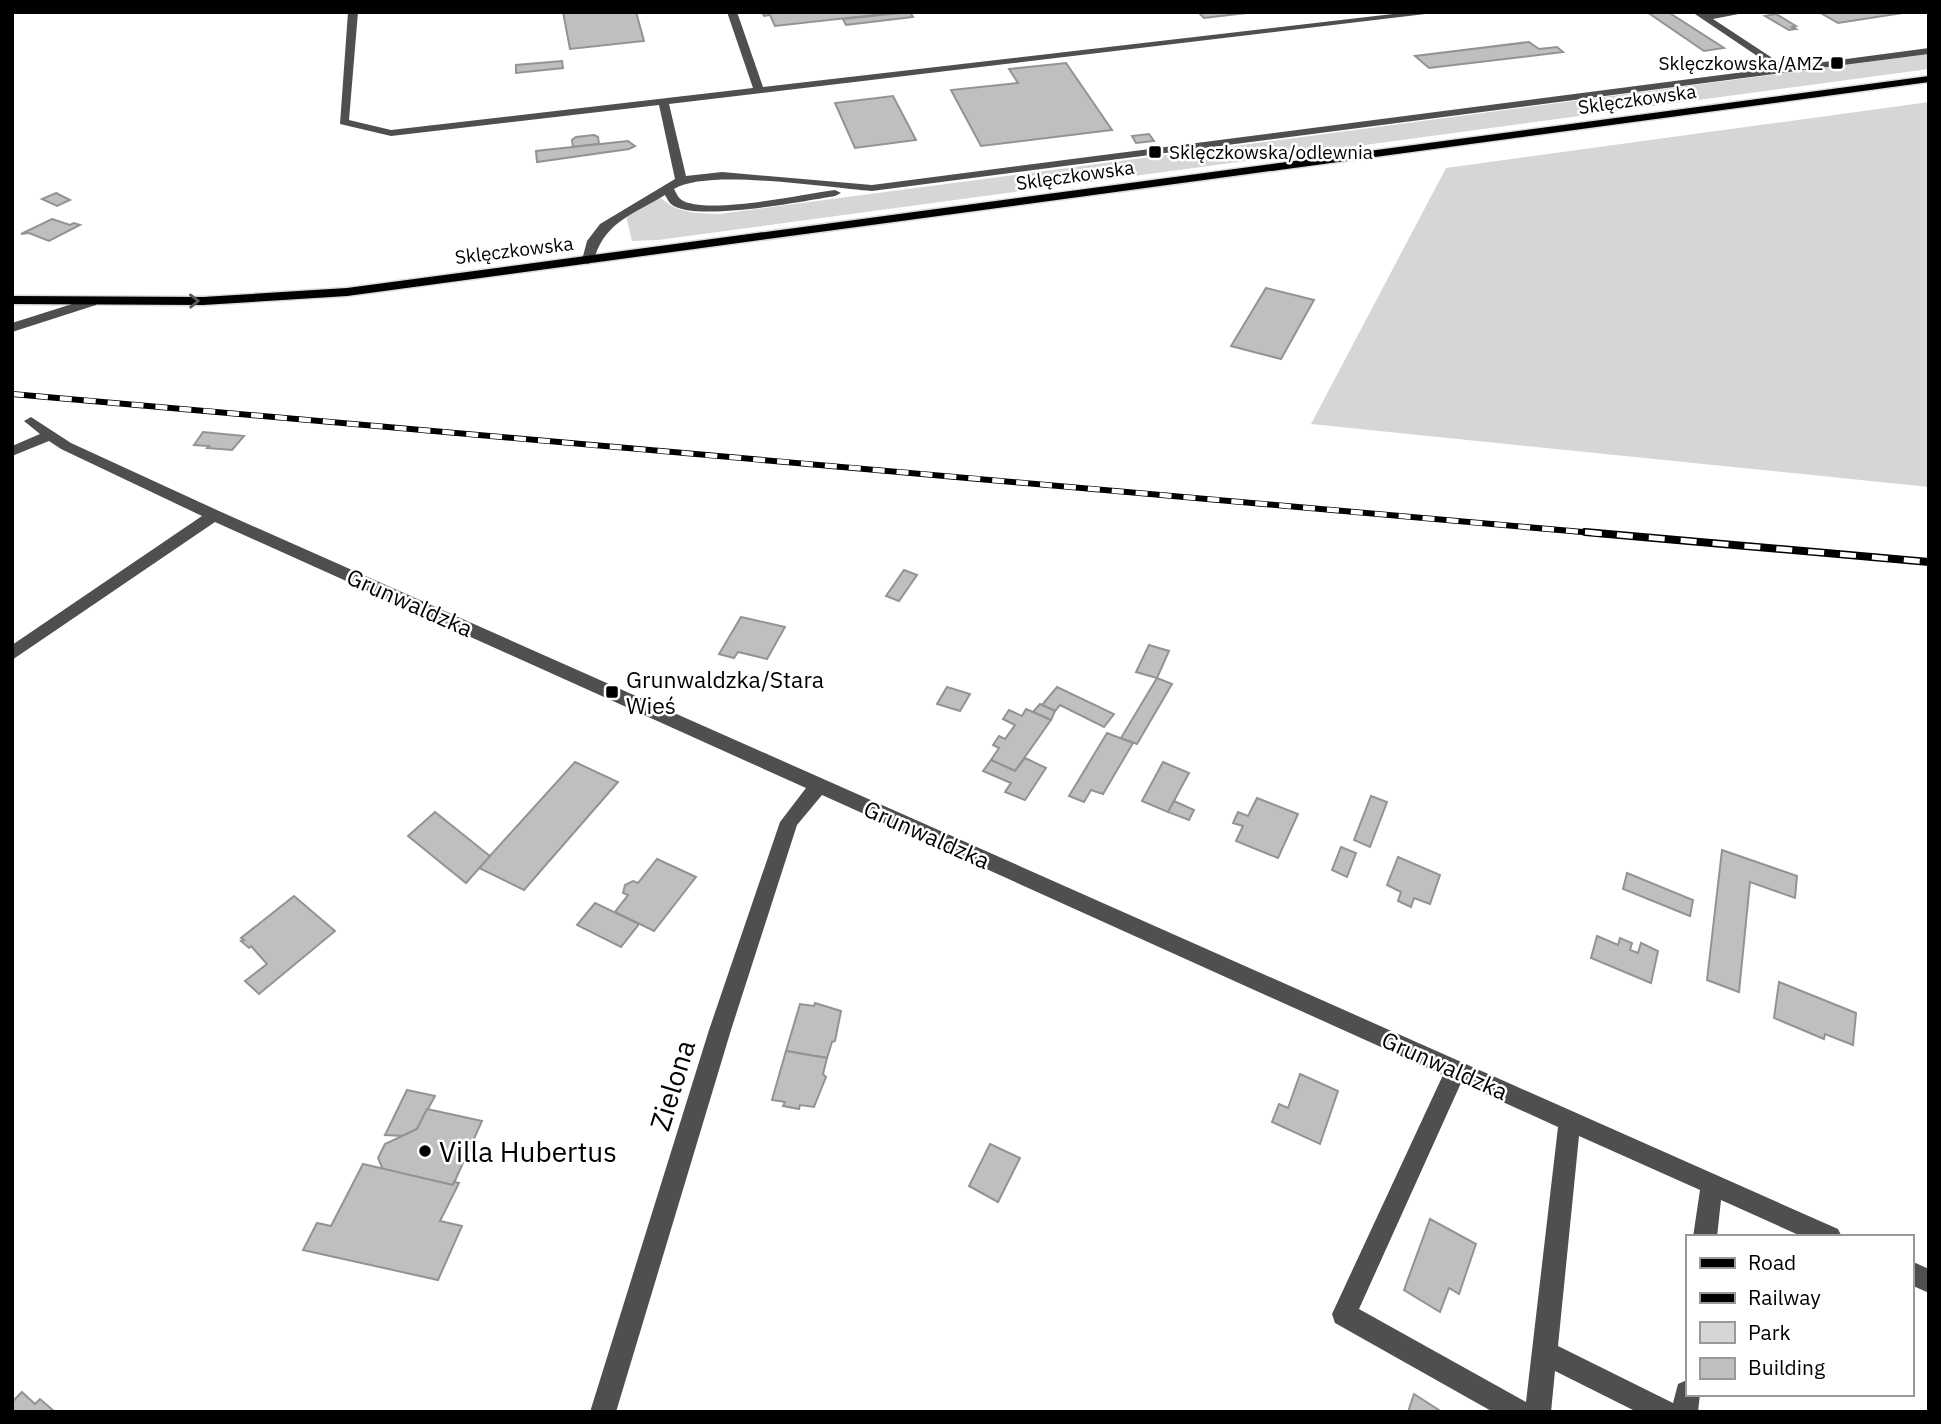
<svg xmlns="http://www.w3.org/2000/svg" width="1941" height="1424" font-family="'IBM Plex Sans',sans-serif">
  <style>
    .green { fill: #d6d6d6 }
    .building { fill: #bfbfbf; stroke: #939393; stroke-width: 2 }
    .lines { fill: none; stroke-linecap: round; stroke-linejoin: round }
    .major-casing { stroke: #dbdbdb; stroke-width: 3 }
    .minor { fill: #4f4f4f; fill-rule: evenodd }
    .major { fill: #000; fill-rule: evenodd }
    .rail-far1-casing { stroke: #000; stroke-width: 6 }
    .rail-casing { stroke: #000; stroke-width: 8 }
    .rail-far1 { stroke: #fff; stroke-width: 4.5; stroke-dasharray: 12; stroke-linecap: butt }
    .rail { stroke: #fff; stroke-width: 5; stroke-dasharray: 16; stroke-linecap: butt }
    .oneway { stroke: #595959 }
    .poi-dot { fill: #000; stroke: #fff; stroke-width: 2.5 }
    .labels { text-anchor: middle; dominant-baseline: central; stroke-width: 5; stroke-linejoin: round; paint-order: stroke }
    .far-poi-label { font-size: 19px; fill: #000; stroke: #fff; text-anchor: end }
    .far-street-label { font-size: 19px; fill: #000; stroke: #fff }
    .street-label { font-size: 23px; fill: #000; stroke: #fff }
    .poi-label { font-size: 23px; fill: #000; stroke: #fff; text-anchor: start }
    .near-street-label { font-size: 28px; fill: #000; stroke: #fff }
    .near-poi-label { font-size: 28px; fill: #000; stroke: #fff; text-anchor: start }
  </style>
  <rect width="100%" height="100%" fill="#fff"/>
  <g class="green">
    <path d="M1929 54V69L658 240 632 241 626 216 660 197C677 214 697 213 719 214Z"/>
    <path d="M1929 102V487L1311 424 1446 168Z"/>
  </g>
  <g class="building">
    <path d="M563 12H636L644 41 570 49Z"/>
    <path d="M762 12H883L884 14 775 26 770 15 764 16Z"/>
    <path d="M910 12 913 17 846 25 843 19Z"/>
    <path d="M1198 12H1255L1204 18Z"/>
    <path d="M1647 12H1668L1724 48 1704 51Z"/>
    <path d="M1819 12H1909L1838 23Z"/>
    <path d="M1776 14 1796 26 1792 27 1796 29 1789 30 1765 16Z"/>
    <path d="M1529 42 1539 49 1557 47 1563 52 1429 68 1415 56Z"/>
    <path d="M562 61 563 68 516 73V65Z"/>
    <path d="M1066 63 1112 130 981 146 951 90 1018 83 1009 69Z"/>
    <path d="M893 96 916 140 855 148 835 103Z"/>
    <path d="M1149 134 1154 141 1136 143 1132 136Z"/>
    <path d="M594 135 598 137 599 144 573 147 572 140 576 137Z"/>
    <path d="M628 141 635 146 629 149 537 162 536 151Z"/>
    <path d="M56 193 70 200 57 206 42 199Z"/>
    <path d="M52 219 70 225 74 223 80 225 49 241 29 233 21 234Z"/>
    <path d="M1266 288 1314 300 1281 359 1231 346Z"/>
    <path d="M203 432 244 436 232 450 207 448 209 446 194 445Z"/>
    <path d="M904 570 917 575 899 601 886 596Z"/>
    <path d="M741 617 785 627 767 659 738 652 734 658 719 654Z"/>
    <path d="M1149 645 1169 651 1157 678 1136 672Z"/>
    <path d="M1157 678 1172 684 1137 744 1121 738Z"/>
    <path d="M947 687 970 694 960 711 937 704Z"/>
    <path d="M1057 687 1114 714 1104 727 1060 705 1055 711 1042 705Z"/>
    <path d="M1040 704 1055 711 1051 720 1033 712Z"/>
    <path d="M1026 709 1051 720 1015 771 991 760 999 748 993 745 999 736 1005 739 1015 725 1003 719 1009 710 1022 716Z"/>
    <path d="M1107 733 1133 743 1103 794 1091 790 1084 802 1069 796Z"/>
    <path d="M1025 758 1046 768 1025 800 1005 792 1011 783 983 771 991 760 1015 771Z"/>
    <path d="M575 762 618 782 524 890 479 868Z"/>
    <path d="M1163 762 1189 773 1168 812 1142 801Z"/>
    <path d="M1371 796 1387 802 1370 847 1354 840Z"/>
    <path d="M1257 798 1298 814 1278 858 1236 841 1243 826 1233 823 1238 812 1248 816Z"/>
    <path d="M1174 801 1194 810 1189 820 1168 812Z"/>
    <path d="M435 812 490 856 466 883 408 836Z"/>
    <path d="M1341 847 1356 853 1347 877 1332 870Z"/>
    <path d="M1722 850 1797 876 1795 898 1750 882 1739 992 1707 980Z"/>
    <path d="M1398 857 1440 875 1430 904 1414 898 1411 907 1398 901 1401 892 1387 885Z"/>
    <path d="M657 859 696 877 654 931 615 912 628 895 623 893 625 885 633 881 638 883Z"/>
    <path d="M1627 873 1693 900 1690 916 1623 889Z"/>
    <path d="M294 896 335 931 259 994 245 981 267 964 251 946 249 948 241 941 244 940 241 938Z"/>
    <path d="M595 903 639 924 621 947 577 925Z"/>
    <path d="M1597 936 1618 945 1620 938 1632 943 1630 950 1638 953 1641 943 1658 951 1651 983 1591 958Z"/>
    <path d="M1779 982 1856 1013 1853 1045 1825 1034 1824 1039 1774 1018Z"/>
    <path d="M815 1003 841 1011 835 1041 832 1042 827 1058 786 1051 800 1004 814 1006Z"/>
    <path d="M786 1051 827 1058 823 1074 826 1077 814 1107 800 1105 799 1109 783 1106 785 1102 772 1100Z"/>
    <path d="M1300 1074 1338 1091 1320 1144 1272 1122 1279 1104 1288 1108Z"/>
    <path d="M407 1090 435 1096 417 1129 404 1136 385 1135Z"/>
    <path d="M427 1109 482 1121 453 1185 383 1170 378 1158 385 1144 417 1129Z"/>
    <path d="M990 1144 1020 1158 998 1202 969 1186Z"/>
    <path d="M363 1164 453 1185 454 1182 459 1183 440 1221 462 1226 438 1280 303 1250 317 1223 331 1226Z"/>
    <path d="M1430 1219 1476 1244 1459 1294 1449 1288 1440 1312 1404 1290Z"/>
    <path d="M22 1392 35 1404 40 1399 55 1412H12V1402Z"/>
    <path d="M1414 1394 1442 1412H1408Z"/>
  </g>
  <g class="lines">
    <g class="major-casing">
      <path id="major" d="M1929 76V82L347 296 203 305 12 304V296L203 297 347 288Z"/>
    </g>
    <g class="minor">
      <path d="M348 12H358L349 120 391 130 753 88 727 12H737L763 87 1410 12H1442L669 104 686 176 722 172 872 185 1775 68 1692 12H1749L1713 19 1786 67 1929 48V54L872 191C827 188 708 168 674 189 678 197 680 201 689 203 722 212 798 195 835 190L841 193 835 196C804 201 693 223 671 204 670 204 665 195 665 195 634 214 604 222 594 260L588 264 582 260 587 241 600 224 675 179 659 105 391 136 340 124Z"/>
      <path d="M91 298 97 302 96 305 12 332V323Z"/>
      <path d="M31 417 71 443 219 511 1838 1229 1842 1237H1803L1721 1200 1717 1237H1693L1700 1190 1579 1136 1558 1346 1673 1403 1678 1384 1687 1380V1394H1700L1698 1412H1637L1555 1371 1551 1412H1493L1335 1323 1332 1314 1443 1075 822 795 797 825 731 1030 616 1412H590L709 1030 780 822 806 788 215 522 12 660V645L202 516 61 449 49 441 12 456V446L40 434 24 421ZM1461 1083 1558 1127 1526 1402 1359 1309Z"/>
      <path d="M1911 1261 1929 1269V1293L1911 1285Z"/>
    </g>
    <use href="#major" class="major"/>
    <g class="rail-far1-casing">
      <path id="rail-far1" d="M12 394 1605 534"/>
    </g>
    <g class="rail-casing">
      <path id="rail" d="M1585 532 1929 562"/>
    </g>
    <use href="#rail-far1" class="rail-far1"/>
    <use href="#rail" class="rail"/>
  </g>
  <defs><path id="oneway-chevron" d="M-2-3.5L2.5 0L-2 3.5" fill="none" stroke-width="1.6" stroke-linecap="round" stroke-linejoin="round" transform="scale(1.75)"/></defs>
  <use class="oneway" href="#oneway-chevron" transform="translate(194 301) rotate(-1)"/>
  <g class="poi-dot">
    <rect x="1830" y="56" width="14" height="14" rx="3.5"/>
    <rect x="1148" y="145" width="14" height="14" rx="3.5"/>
    <rect x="605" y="685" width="14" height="14" rx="3.5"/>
    <circle cx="425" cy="1151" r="7"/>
  </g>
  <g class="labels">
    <g class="far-poi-label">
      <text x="1823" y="63">Sklęczkowska/AMZ</text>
      <text x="1169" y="152" text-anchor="start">Sklęczkowska/odlewnia</text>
    </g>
    <g class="far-street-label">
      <text transform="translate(1637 99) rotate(-8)">Sklęczkowska</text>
      <text transform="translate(1075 175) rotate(-8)">Sklęczkowska</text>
      <text transform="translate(514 250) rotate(-7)">Sklęczkowska</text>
    </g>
    <g class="street-label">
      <text transform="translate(410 602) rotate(24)">Grunwaldzka</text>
      <text transform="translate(927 834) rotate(24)">Grunwaldzka</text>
      <text transform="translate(1445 1065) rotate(24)">Grunwaldzka</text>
    </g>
    <g class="poi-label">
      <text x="626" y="679">Grunwaldzka/Stara<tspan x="626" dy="26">Wieś</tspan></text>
    </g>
    <g class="near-street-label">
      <text transform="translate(672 1085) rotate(-73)">Zielona</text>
    </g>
    <g class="near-poi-label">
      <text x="439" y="1151">Villa Hubertus</text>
    </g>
  </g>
  <rect width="1941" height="1424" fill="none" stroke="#000000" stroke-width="28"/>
  <rect x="1686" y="1235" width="228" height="161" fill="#ffffff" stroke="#999999" stroke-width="2"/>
  <rect x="1700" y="1258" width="35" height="10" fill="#000000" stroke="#999999" stroke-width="2"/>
  <text x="1748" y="1270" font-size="21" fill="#000000">Road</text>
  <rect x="1700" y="1293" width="35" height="10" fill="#000000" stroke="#999999" stroke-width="2"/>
  <text x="1748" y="1305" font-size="21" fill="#000000">Railway</text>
  <rect x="1700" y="1322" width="35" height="21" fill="#d6d6d6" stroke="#999999" stroke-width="2"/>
  <text x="1748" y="1340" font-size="21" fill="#000000">Park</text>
  <rect x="1700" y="1358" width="35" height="21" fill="#bfbfbf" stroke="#999999" stroke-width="2"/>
  <text x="1748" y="1375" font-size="21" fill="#000000">Building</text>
</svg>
